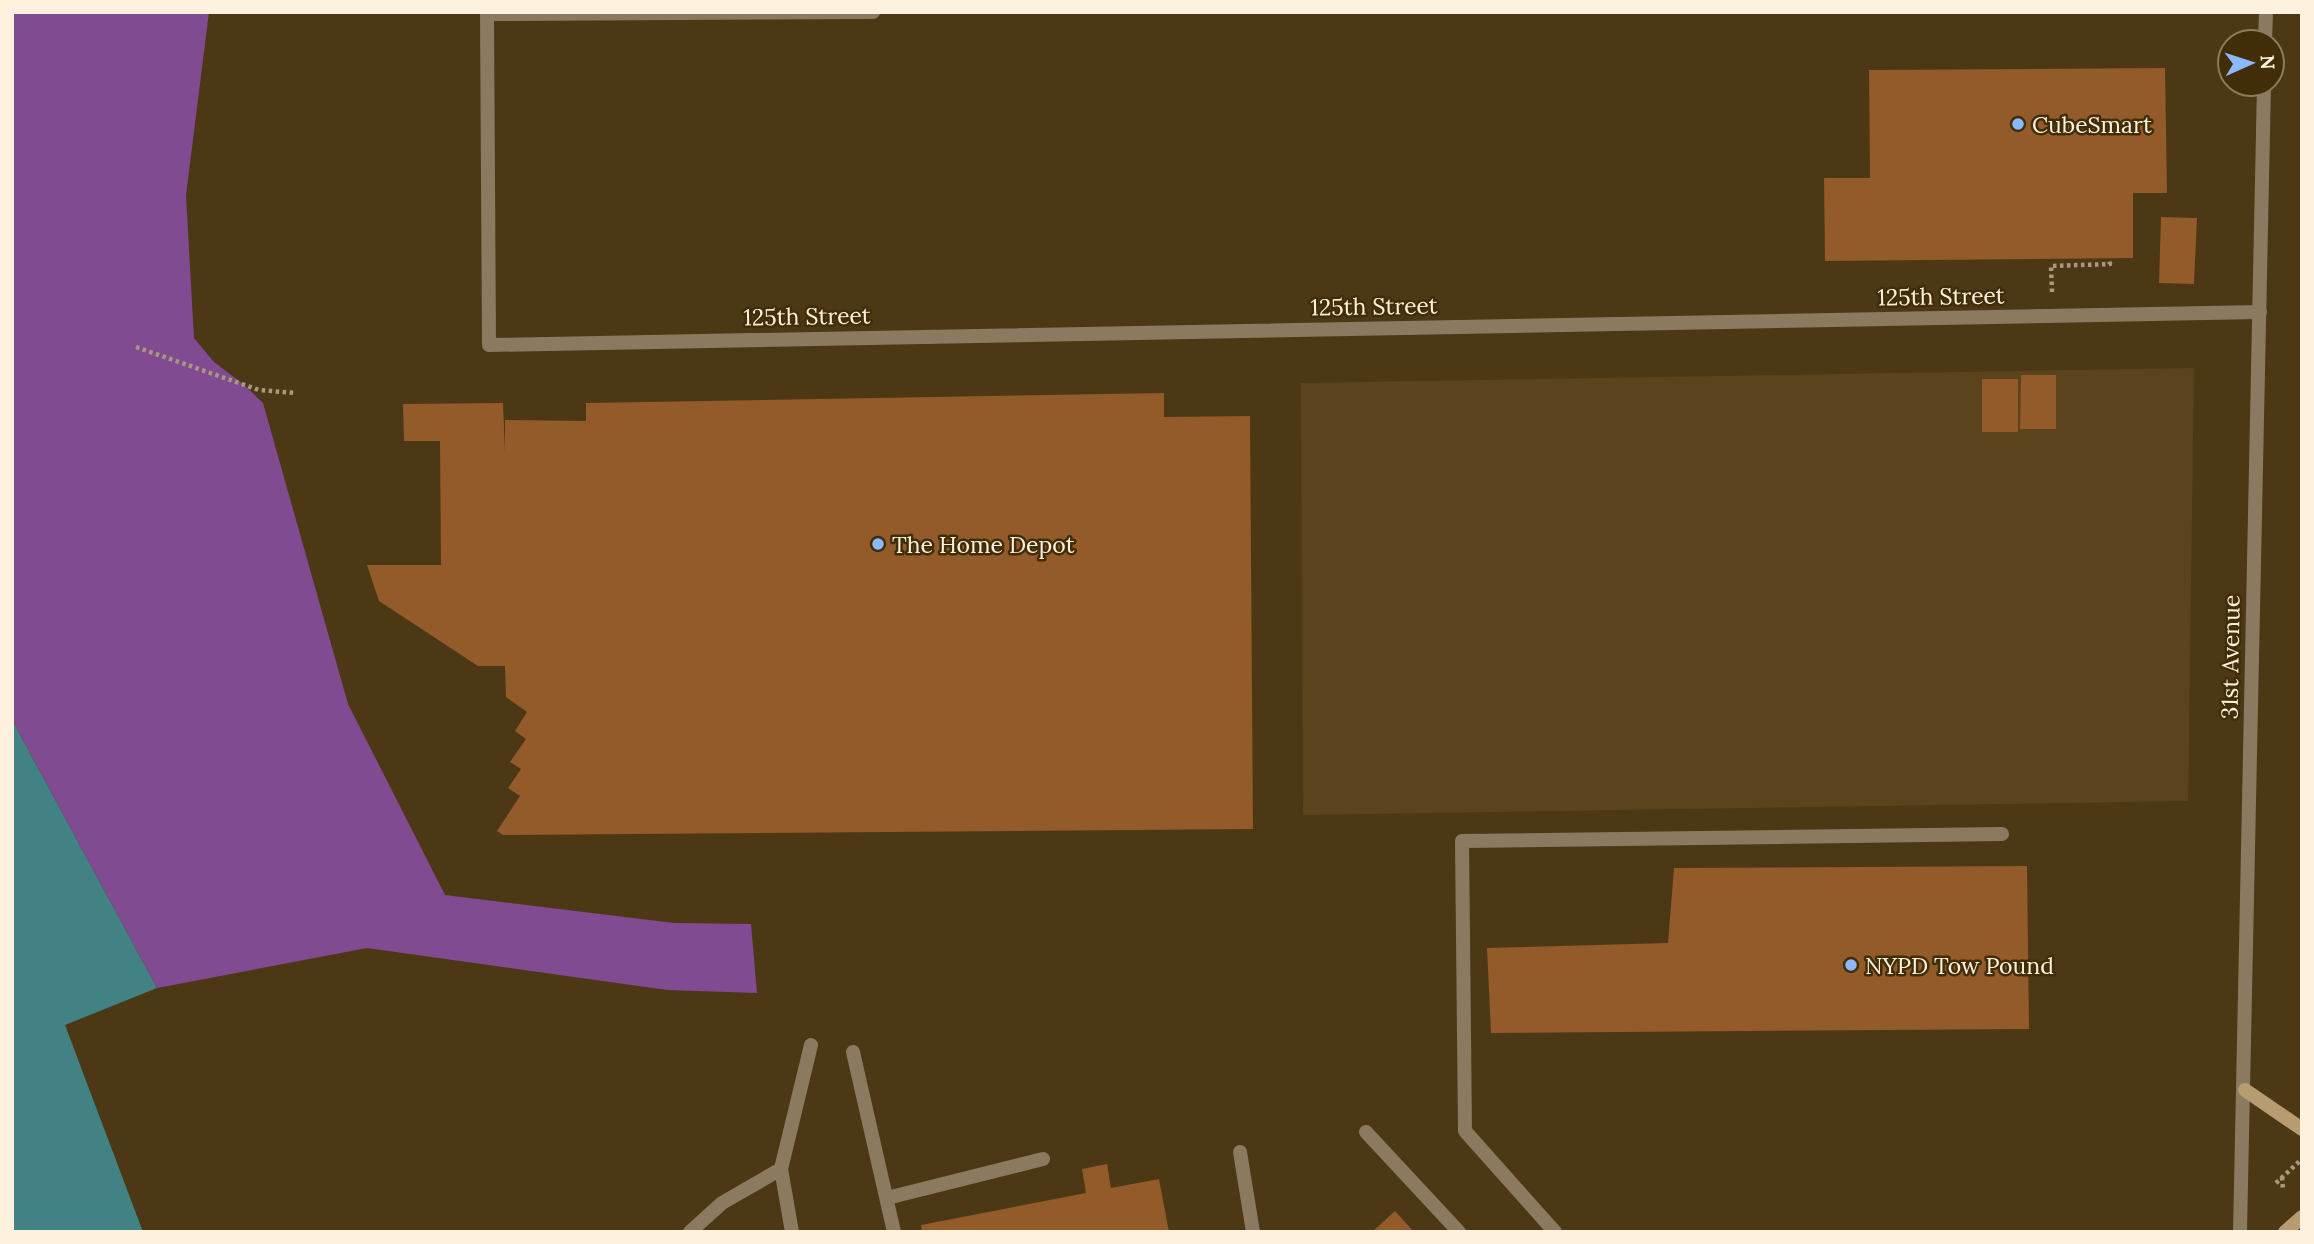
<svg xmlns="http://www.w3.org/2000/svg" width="2314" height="1244" font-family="Lora,serif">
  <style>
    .built { fill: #5b441d }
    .green { fill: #804b90 }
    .water { fill: #438284 }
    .building { fill: #935a2a }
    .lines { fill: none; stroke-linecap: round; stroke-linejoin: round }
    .path { stroke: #a8987d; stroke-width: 4.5; stroke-dasharray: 3.5 3.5; stroke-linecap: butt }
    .service { stroke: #8b7a60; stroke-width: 14 }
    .minor { stroke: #8b7a60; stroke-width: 14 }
    .secondary { stroke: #b79c72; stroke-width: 14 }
    .poi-dot { fill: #8cb9fc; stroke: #422d09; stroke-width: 2.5 }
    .labels { text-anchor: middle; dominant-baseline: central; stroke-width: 5; stroke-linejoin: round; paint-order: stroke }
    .poi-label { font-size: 23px; fill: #fef1dd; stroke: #422d09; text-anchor: start }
    .street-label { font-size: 23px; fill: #fef1dd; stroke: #422d09 }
  </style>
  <rect width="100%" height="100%" fill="#4c3815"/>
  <path class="built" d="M2194 368 2188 801 1303 815 1301 383Z"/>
  <path class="green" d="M12 12H209L186 195 194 338 214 362 243 384 263 403 348 704 445 895 674 923 751 924 757 993 667 990 367 948 157 988 12 720Z"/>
  <path class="water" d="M12 720 157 988 65 1025 143 1232H12Z"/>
  <g class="building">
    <path d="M2165 68 2167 193H2133V258L1825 261 1824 178H1870L1869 70Z"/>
    <path d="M2161 217 2197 218 2194 284 2159 283Z"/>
    <path d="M2021 375H2056V429H2020Z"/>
    <rect x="1982" y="379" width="36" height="53"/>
    <path d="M1164 393V417L1250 416 1253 829 503 835 497 831 520 796 508 788 521 769 510 762 526 739 515 731 527 712 506 697 505 666H478L379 601 367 565H441L440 441H404L403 404 503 403 505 452V420L586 421V403Z"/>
    <path d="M2027 866 2029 1029 1491 1033 1487 948 1668 943 1674 868Z"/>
    <path d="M1107 1164 1111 1188 1159 1179 1169 1232H922L921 1225 1086 1193 1082 1169Z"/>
    <path d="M1395 1211 1414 1232H1372Z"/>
  </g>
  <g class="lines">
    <g class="path">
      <path d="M2052 292 2051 266 2110 264 2109 259"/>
      <path d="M136 347 259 390 295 393"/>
      <path d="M2282 1177 2283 1190"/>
      <path d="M2276 1183 2302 1159"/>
    </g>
    <g class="service">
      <path d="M873 12 487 14 489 345 2260 312"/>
      <path d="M853 1052 894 1232"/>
      <path d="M1366 1132 1459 1232"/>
      <path d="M1240 1152 1253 1232"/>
      <path d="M887 1198 1043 1159"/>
      <path d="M690 1232 722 1203 781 1169"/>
      <path d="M792 1232 781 1169 811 1045"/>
      <path d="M1555 1232 1465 1131 1462 841 2002 834"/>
    </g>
    <g class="minor">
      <path d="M2265 42 2266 12"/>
      <path d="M2240 1232 2264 84"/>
    </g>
    <g class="secondary">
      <path d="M2245 1090 2302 1129"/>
      <path d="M2285 1232 2302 1217"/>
    </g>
  </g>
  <g class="poi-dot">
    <circle cx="2018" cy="124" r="7"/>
    <circle cx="878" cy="544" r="7"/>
    <circle cx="1851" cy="965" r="7"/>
  </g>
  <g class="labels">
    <g class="poi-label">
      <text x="2032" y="124">CubeSmart</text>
      <text x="892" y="544">The Home Depot</text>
      <text x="1865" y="965">NYPD Tow Pound</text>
    </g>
    <g class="street-label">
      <text transform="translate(1941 296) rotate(-1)">125th Street</text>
      <text transform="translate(1374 306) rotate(-1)">125th Street</text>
      <text transform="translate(807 316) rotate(-1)">125th Street</text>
      <text transform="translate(2230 657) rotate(-89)">31st Avenue</text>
    </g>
  </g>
  <rect width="2314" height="1244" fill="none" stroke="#fef1dd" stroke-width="28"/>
  <g transform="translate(2251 63) rotate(87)"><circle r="33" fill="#422d09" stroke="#8d7b5e" stroke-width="2"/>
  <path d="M0-5L12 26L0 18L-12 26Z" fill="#8cb9fc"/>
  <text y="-10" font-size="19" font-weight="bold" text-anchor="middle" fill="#fef1dd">N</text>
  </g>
</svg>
